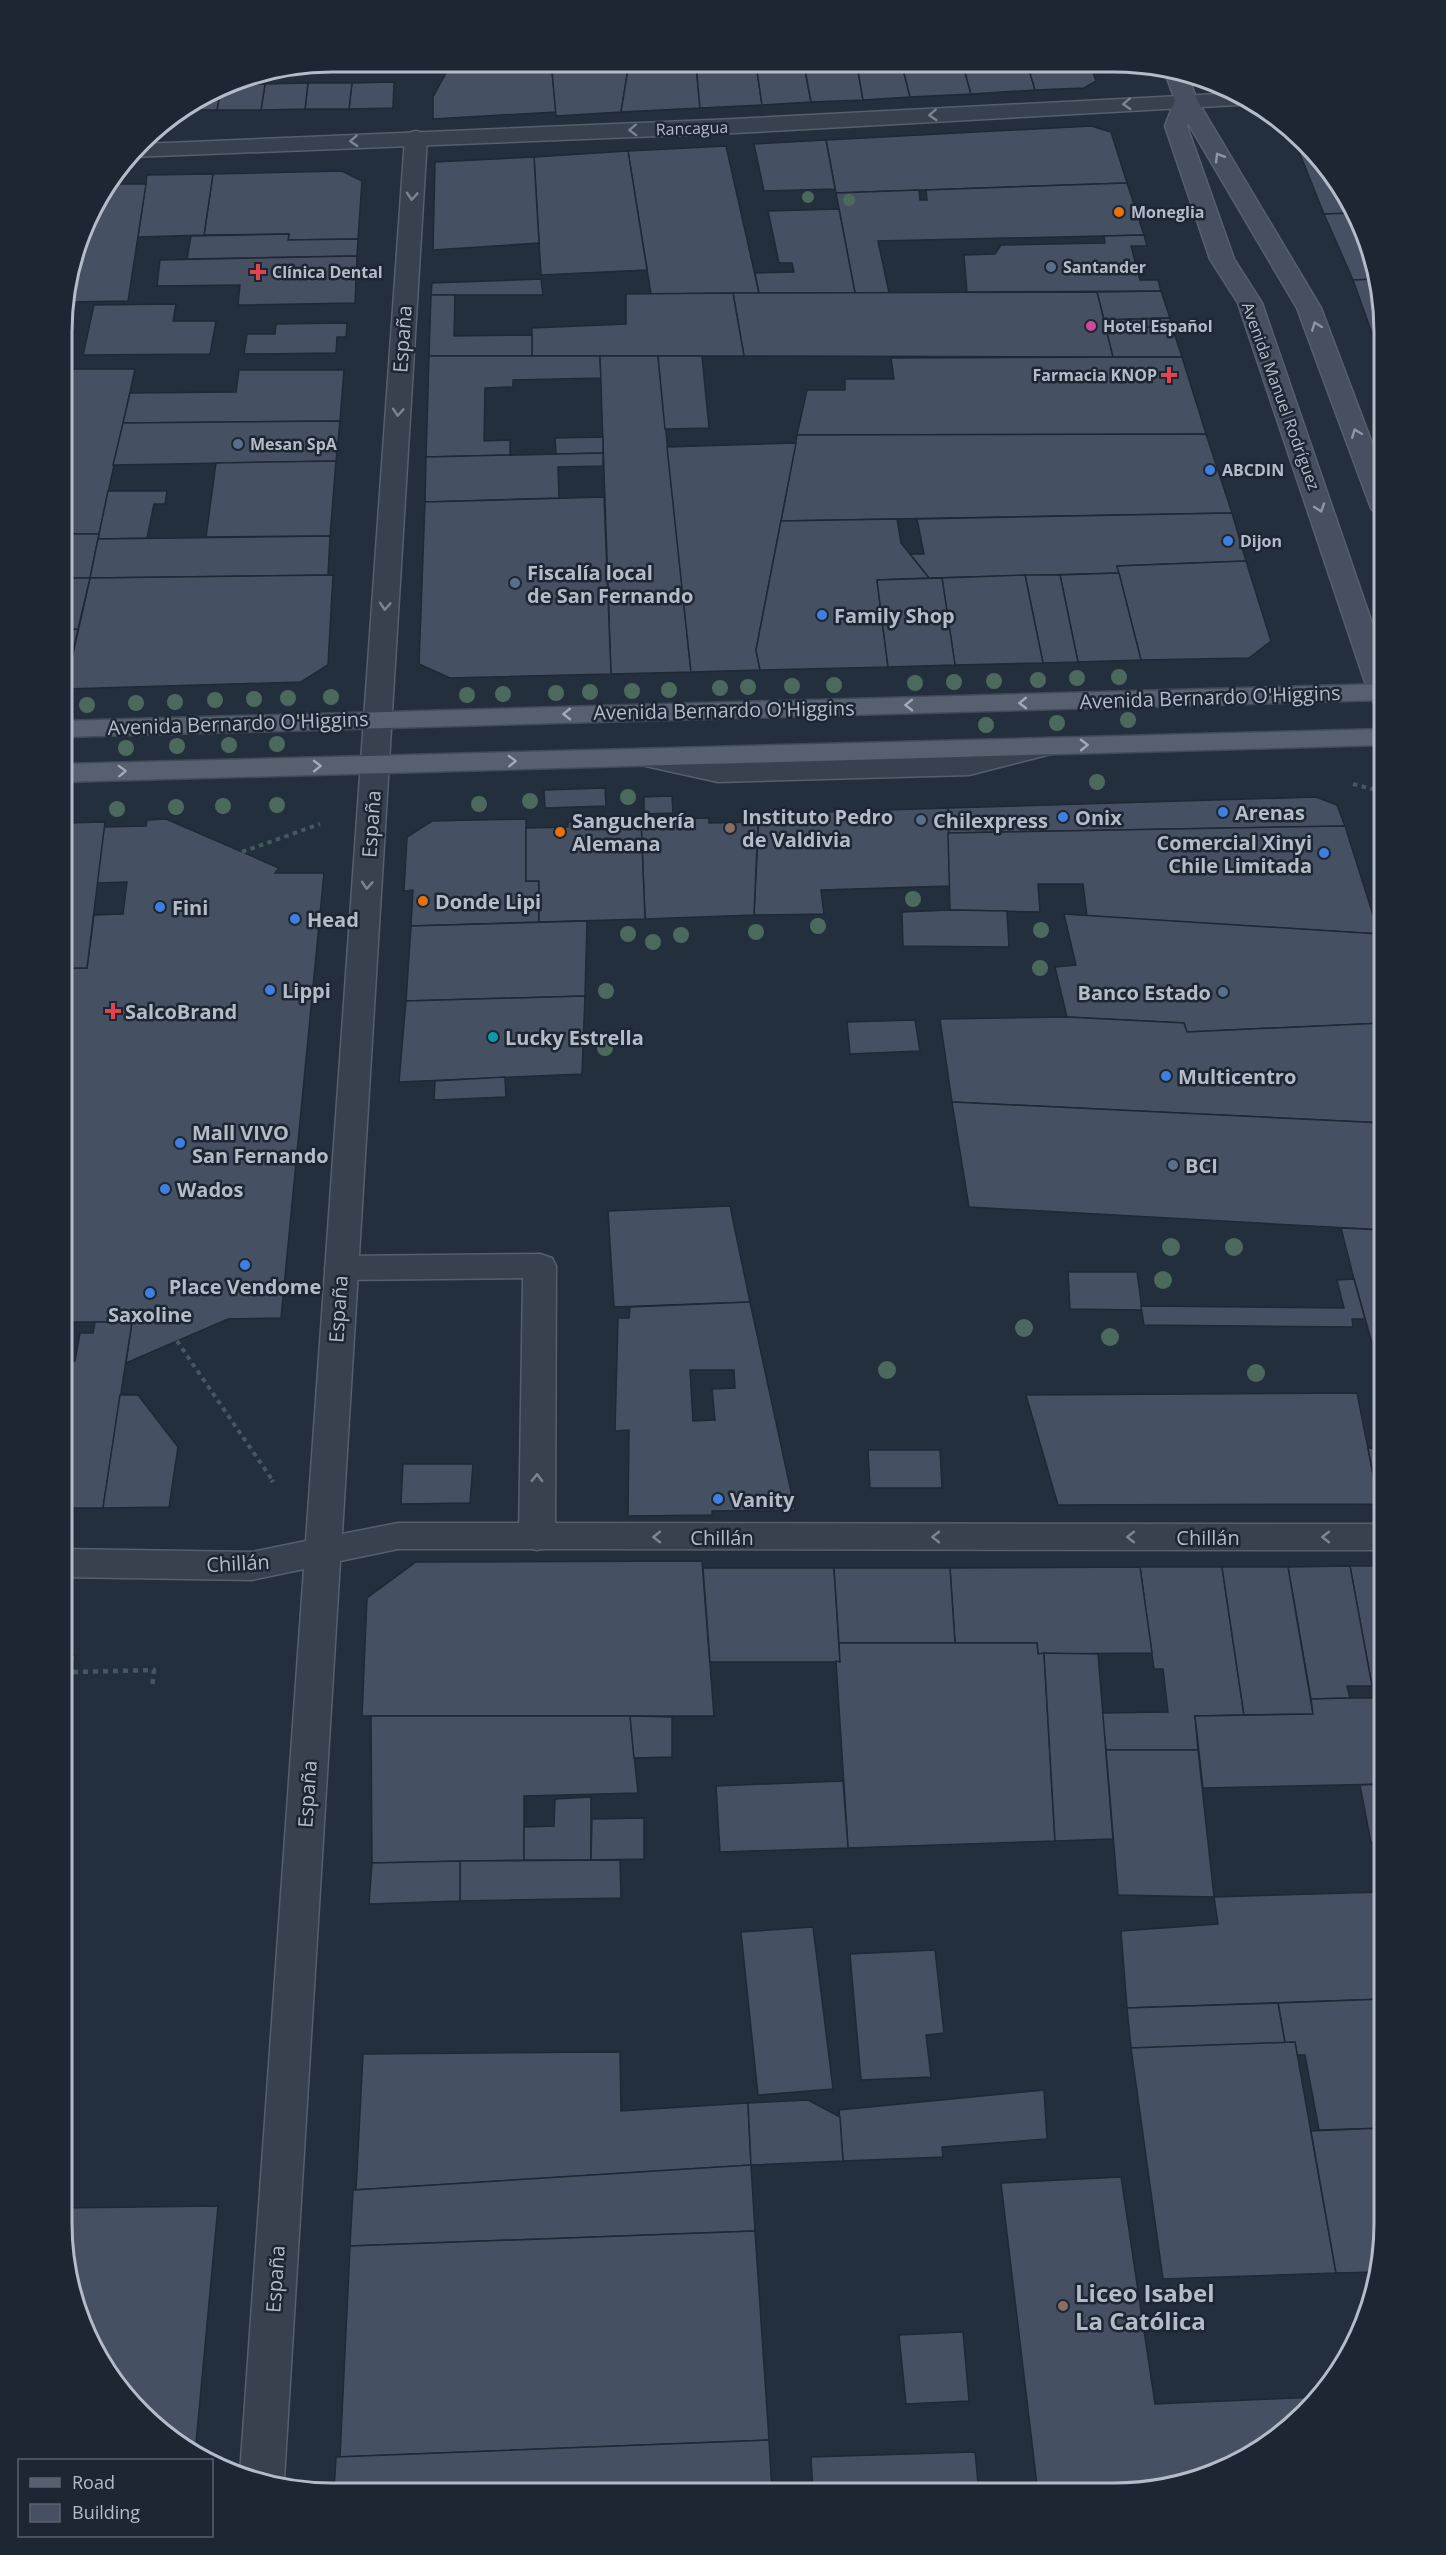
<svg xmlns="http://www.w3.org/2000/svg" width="1446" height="2555" font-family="'Open Sans',sans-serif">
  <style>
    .building { fill: #455162; stroke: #1f2835; stroke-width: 1.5; fill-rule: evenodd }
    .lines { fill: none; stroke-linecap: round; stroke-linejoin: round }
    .service-casing { stroke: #565f6c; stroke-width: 3 }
    .minor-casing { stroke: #565f6c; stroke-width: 3 }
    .tertiary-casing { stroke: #565f6c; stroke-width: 3 }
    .secondary-casing { stroke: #565f6c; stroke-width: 3 }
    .primary-casing { stroke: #414a57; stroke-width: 3 }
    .path-far1 { stroke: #44595c; stroke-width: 4; stroke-dasharray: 4.5 4.5; stroke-linecap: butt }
    .path { stroke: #44595c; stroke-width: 4.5; stroke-dasharray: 5 5; stroke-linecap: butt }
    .service { fill: #38414e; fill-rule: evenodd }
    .minor { fill: #38414e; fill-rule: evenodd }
    .tertiary { fill: #38414e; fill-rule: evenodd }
    .secondary { fill: #465061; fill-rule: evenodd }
    .primary { fill: #56606e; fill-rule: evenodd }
    .tree { fill: #4b6a5d }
    .oneway { stroke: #7c8592 }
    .oneway2 { stroke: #8e96a5 }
    .oneway3 { stroke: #a1aab7 }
    .food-dot { fill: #e8710a; stroke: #1d2633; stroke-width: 2 }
    .service-dot { fill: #5c6f8a; stroke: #1d2633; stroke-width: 2 }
    .health-dot { fill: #e0444e; stroke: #1d2633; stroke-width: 2 }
    .hotel-dot { fill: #d1479c; stroke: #1d2633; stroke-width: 2 }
    .shop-dot { fill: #3f7fe0; stroke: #1d2633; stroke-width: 2 }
    .education-dot { fill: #8d6e63; stroke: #1d2633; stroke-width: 2 }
    .culture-dot { fill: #0f9aa8; stroke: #1d2633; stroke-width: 2 }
    .labels { text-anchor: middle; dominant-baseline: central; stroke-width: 5; stroke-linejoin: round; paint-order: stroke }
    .far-street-label { font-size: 16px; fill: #b4bcc9; stroke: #1d2633 }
    .far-poi-label { font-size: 16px; font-weight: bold; fill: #b4bcc9; stroke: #1d2633; text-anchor: start }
    .street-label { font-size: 20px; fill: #b4bcc9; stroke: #1d2633 }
    .poi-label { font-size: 20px; font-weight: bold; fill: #b4bcc9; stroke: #1d2633; text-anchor: start }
    .near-poi-label { font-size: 24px; font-weight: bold; fill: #b4bcc9; stroke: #1d2633; text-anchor: start }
    .rim { fill: none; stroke: #b4bcc9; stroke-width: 3 }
  </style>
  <rect width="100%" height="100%" fill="#242f3e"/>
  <g class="building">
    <path d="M452 62 557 63 555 71H552L556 112 433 119V97Z"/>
    <path d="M557 63H629L621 112 556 116 552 71H555Z"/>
    <path d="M629 63 696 64 700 108 621 112Z"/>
    <path d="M696 64H756L762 105 700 108Z"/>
    <path d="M756 64H804L811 102 762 105Z"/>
    <path d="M804 64 857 65 863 100 811 102Z"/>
    <path d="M857 65H902L910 97 863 100Z"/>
    <path d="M902 65H963L971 94 910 97Z"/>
    <path d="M963 65 1028 66 1035 90 971 94Z"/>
    <path d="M1028 66H1091L1096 81 1084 88 1035 90Z"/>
    <path d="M394 82 393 108 349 109 352 83Z"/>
    <path d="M308 83H352L349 109H305Z"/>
    <path d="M308 83 305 109 261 110 265 84Z"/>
    <path d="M226 84H265L261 110H217L221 87Z"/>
    <path d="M221 87 217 110H183Z"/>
    <path d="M1091 126 1111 132 1127 183 836 193 826 140Z"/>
    <path d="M1289 126 1292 129 1305 144H1296Z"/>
    <path d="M826 140 835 189 764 191 754 144Z"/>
    <path d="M1296 144H1305L1339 182 1354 213 1324 214Z"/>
    <path d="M726 146 759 293 651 294 628 151Z"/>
    <path d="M628 151 647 270 541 275 534 157Z"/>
    <path d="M534 157 539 243 433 250 435 162Z"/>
    <path d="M342 171 362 181 358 239 288 240 289 234 204 235 213 174Z"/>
    <path d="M213 174 204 235 138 237 147 175Z"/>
    <path d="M1127 183 1144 235 878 241 889 293H855L836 193 919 190 920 200H927L926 190Z"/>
    <path d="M111 184H146L128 301 64 302 90 212Z"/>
    <path d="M839 209 855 293H759L755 273 794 272 792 263H779L768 211Z"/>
    <path d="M1354 213 1370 245 1376 279 1353 280 1324 214Z"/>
    <path d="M289 234 288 240 358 239 357 256 187 259 191 236Z"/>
    <path d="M1144 235 1147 246H1131L1140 280H1158L1161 291 967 292 964 255 995 254 1001 245 1105 243 1104 236Z"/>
    <path d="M357 256 355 303 238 305 240 285 157 286 160 260Z"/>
    <path d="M541 279 543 295H431L432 283Z"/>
    <path d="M1376 279 1384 332V367L1353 280Z"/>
    <path d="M1161 291 1170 318 1104 320 1097 292Z"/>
    <path d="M1097 292 1113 357 744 356 733 293Z"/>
    <path d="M733 293 744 356H532V328L626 324V294Z"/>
    <path d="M431 295H455L454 336 532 335V356H429Z"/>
    <path d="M176 304 173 321H216L210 354 83 355 94 305Z"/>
    <path d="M1170 318 1172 327 1106 328 1104 320Z"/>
    <path d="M347 323 346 337H337L336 353 244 354 247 334H275L276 324Z"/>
    <path d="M1172 327 1182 357H1113L1106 328Z"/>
    <path d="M429 356H600L601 378 513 380V387L485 388 484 441 510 440V455L426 457Z"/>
    <path d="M600 356H658L691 672 611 674Z"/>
    <path d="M658 356H702L709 428 665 429Z"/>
    <path d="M1182 357 1206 434 797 435 807 390H845V379H894L891 358Z"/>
    <path d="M64 369H135L99 534H63Z"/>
    <path d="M239 370H344L340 421 123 423 130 393 236 392Z"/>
    <path d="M340 421 336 461 113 465 123 423Z"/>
    <path d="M1206 434 1232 513 781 521 797 435Z"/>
    <path d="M603 437V453L556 454 555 438Z"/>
    <path d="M796 443 756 650 760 670 691 672 667 447Z"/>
    <path d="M603 453V466L558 467 559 498 425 502 426 457Z"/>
    <path d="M336 461 330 536 206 537 216 463Z"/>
    <path d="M108 491H167L165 504H154L147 538 98 539Z"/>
    <path d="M604 497 611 674 450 678 419 664 425 502Z"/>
    <path d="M1232 513 1246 561 1117 566 1119 573 929 578 910 554H924L917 519Z"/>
    <path d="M897 519 901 543 929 578 877 580 888 667 760 670 756 650 781 521Z"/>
    <path d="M63 534H99L90 578H63Z"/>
    <path d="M330 536 328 575 90 578 98 539Z"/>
    <path d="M1246 561 1271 641 1249 658 1141 660 1117 566Z"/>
    <path d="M1119 573 1141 660 1078 662 1060 575Z"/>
    <path d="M333 575 328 665 301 682 65 689 90 578Z"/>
    <path d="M1025 575H1060L1078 662 1043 663Z"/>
    <path d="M1025 575 1043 663 955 665 942 578Z"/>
    <path d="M63 578H90L78 629 63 630Z"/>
    <path d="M942 578 955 665 888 667 877 580Z"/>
    <path d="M78 629 65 689H63V630Z"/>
    <path d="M605 788 606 806 545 808 544 790Z"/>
    <path d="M672 796 673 813 644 814V797Z"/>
    <path d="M1316 797 1337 805 1345 826 948 833V808Z"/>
    <path d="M948 808 950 886 821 890 824 914 754 915 759 814Z"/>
    <path d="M709 818V823L758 822 754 915 645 919 641 820Z"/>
    <path d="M166 819 279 868 275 873H324L281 1318 228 1319 126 1363 132 1322H63V968H87L94 915 123 914 127 882 97 883 104 827 146 826 147 820Z"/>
    <path d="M526 819V881H539V922L411 926 413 890 404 891 407 837 432 821Z"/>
    <path d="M641 820 645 919 539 922V881H526V828L568 827V822Z"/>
    <path d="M105 822 87 968H63V823Z"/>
    <path d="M1345 826 1379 934 1087 916 1083 884H1038L1040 912 950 910 948 833Z"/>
    <path d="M950 910 1007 911 1009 947 903 946 902 912Z"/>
    <path d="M1064 914 1379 934 1384 950V1023L1187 1032 1184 1023 1067 1017 1055 967 1076 965Z"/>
    <path d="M587 921 585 996 406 1001 411 926Z"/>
    <path d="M585 996 582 1074 399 1082 406 1001Z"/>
    <path d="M1067 1017 1184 1023 1187 1032 1384 1023V1123L952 1102 940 1019Z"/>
    <path d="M915 1020 920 1051 850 1054 847 1022Z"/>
    <path d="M505 1077 506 1097 434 1100 435 1081Z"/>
    <path d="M952 1102 1384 1123V1230L969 1207Z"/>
    <path d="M730 1206 750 1302 614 1307 608 1211Z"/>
    <path d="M1341 1228 1384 1230V1386L1354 1279Z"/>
    <path d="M1068 1272H1137L1142 1310 1070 1309Z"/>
    <path d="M1354 1279 1365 1319H1352L1353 1327 1144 1325 1141 1306 1344 1308 1337 1280Z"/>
    <path d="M750 1302 795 1510 712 1511V1515L628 1516 629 1430 615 1431 618 1318H629L630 1307ZM690 1370H734L735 1388 712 1389 715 1420 693 1421Z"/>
    <path d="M95 1322H132L103 1508H62L63 1361H75L80 1333H93Z"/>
    <path d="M1357 1393 1379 1504 1058 1505 1026 1395Z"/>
    <path d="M120 1395H138L178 1447 169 1507 103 1508Z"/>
    <path d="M1368 1448 1384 1449V1506H1379Z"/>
    <path d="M868 1450H940L942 1488H870Z"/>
    <path d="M403 1464H473L470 1503 401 1504Z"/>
    <path d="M702 1561 714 1716H362L367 1598 416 1562Z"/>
    <path d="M1350 1566H1384V1686H1372Z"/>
    <path d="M1350 1566 1372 1686H1347L1350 1698 1311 1699 1288 1567Z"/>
    <path d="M1140 1567H1222L1244 1715 1195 1716 1198 1750H1106L1102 1713 1168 1712 1163 1669H1154Z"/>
    <path d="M1140 1567 1152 1653 1038 1654 1037 1643H955L950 1568Z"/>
    <path d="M1222 1567H1288L1313 1714 1244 1715Z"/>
    <path d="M703 1568H834L840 1662H710Z"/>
    <path d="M834 1568H950L955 1643H839Z"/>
    <path d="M839 1643H1037L1038 1654 1044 1653 1055 1841 848 1848 836 1661 840 1662Z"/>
    <path d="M1044 1653 1098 1654 1113 1839 1055 1841Z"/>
    <path d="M75 1655 70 1689 62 1750V1656Z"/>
    <path d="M1350 1698H1384V1784L1203 1788 1195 1716 1313 1714 1311 1699Z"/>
    <path d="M371 1716H630L638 1793 524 1796V1860L372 1863Z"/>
    <path d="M630 1716 672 1717V1757L634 1758Z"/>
    <path d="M1106 1750H1198L1214 1897 1118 1895Z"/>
    <path d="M843 1781 848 1848 720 1852 716 1786Z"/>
    <path d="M1384 1784V1843H1371L1360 1785Z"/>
    <path d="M591 1797V1860H524V1827L554 1826 555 1799Z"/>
    <path d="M644 1818V1859L591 1860 592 1819Z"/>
    <path d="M620 1860 621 1898 460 1901V1861Z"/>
    <path d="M460 1861V1901L369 1904 372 1863Z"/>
    <path d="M1384 1892V1999L1127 2008 1121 1931 1218 1924 1214 1897Z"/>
    <path d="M813 1927 833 2089 758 2095 741 1932Z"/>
    <path d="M935 1950 944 2033 926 2035 931 2077 861 2080 850 1954Z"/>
    <path d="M1384 1999V2128L1319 2130 1305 2055H1297L1295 2042 1285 2043 1278 2003Z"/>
    <path d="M1278 2003 1285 2043 1131 2048 1127 2008Z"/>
    <path d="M1295 2042 1336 2273 1163 2279 1131 2048Z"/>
    <path d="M620 2052 621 2111 748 2103 751 2165 356 2190 363 2054Z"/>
    <path d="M1044 2090 1047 2139 942 2147 943 2157 843 2161 839 2110Z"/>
    <path d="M808 2100 840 2117 843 2161 751 2165 748 2103Z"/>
    <path d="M1384 2128V2241L1378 2272 1336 2273 1311 2131Z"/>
    <path d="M751 2165 755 2231 350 2246 353 2190Z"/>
    <path d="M1121 2177 1155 2404 1319 2397 1278 2438 1201 2479 1114 2493H1038L1001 2183Z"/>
    <path d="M218 2206 195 2454 154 2426 107 2373 76 2310 62 2208Z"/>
    <path d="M755 2231 769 2440 340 2457 350 2246Z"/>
    <path d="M963 2332 969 2401 906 2404 899 2335Z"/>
    <path d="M769 2440 772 2493 334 2491 336 2457Z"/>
    <path d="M975 2452 979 2493H813L811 2457Z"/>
  </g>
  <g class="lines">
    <g class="service-casing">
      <g id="service">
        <path d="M1049 738 1059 740 1063 746 1059 752 969 775 718 782 632 763 628 757 632 751 642 749 718 764 969 757Z"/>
        <path d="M540 1254 552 1258 556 1266 555 1537 550 1547 537 1550 524 1547 519 1537 523 1278 341 1280 329 1276 325 1268 329 1260 341 1256Z"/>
      </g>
    </g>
    <g class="minor-casing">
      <path id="minor" d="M416 131 424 133 427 138 342 1534 398 1523 1384 1524V1550L398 1549 340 1561 284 2480 281 2486 240 2474 304 1569 252 1580 62 1577V1549L252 1552 306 1541 405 138 408 133Z"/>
    </g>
    <g class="tertiary-casing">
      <path id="tertiary" d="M1238 93 1255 104 735 133 132 157 142 144 735 119Z"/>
    </g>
    <g class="secondary-casing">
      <path id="secondary" d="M1166 67 1187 74 1197 100 1321 308 1384 475V516L1375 513 1371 508 1297 308 1188 123 1187 126 1234 259 1262 303 1384 658V705L1374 703 1370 697 1238 303 1210 259 1165 126 1175 100 1164 70Z"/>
    </g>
    <g class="primary-casing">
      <g id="primary">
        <path d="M1384 684V700L63 737V721Z"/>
        <path d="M1384 729V745L63 782V764Z"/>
      </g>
    </g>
    <g class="path-far1">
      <path d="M1353 784 1384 792"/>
      <path d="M242 852 320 824"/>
      <path d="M177 1341 273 1481"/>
    </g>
    <g class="path">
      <path d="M272 1480 273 1482"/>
      <path d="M73 1672 154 1670 152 1687"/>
    </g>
    <use href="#service" class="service"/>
    <use href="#minor" class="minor"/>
    <use href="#tertiary" class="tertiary"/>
    <use href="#secondary" class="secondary"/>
    <use href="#primary" class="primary"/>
  </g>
  <g class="tree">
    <circle cx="808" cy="197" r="6"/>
    <circle cx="849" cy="200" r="6"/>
    <circle cx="1119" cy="677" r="8"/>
    <circle cx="1077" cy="678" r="8"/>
    <circle cx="1038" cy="680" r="8"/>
    <circle cx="994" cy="681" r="8"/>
    <circle cx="954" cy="682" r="8"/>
    <circle cx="915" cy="683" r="8"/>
    <circle cx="834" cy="685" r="8"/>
    <circle cx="792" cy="686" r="8"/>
    <circle cx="748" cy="687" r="8"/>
    <circle cx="720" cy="688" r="8"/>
    <circle cx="669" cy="690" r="8"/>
    <circle cx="632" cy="691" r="8"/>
    <circle cx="590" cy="692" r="8"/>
    <circle cx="556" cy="693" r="8"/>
    <circle cx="503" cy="694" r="8"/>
    <circle cx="467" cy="695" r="8"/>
    <circle cx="331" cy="697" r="8"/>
    <circle cx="288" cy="698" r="8"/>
    <circle cx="254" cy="699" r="8"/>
    <circle cx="215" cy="700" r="8"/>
    <circle cx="175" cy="702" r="8"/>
    <circle cx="136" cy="703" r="8"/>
    <circle cx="87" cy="705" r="8"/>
    <circle cx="1128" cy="720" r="8"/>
    <circle cx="1057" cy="723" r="8"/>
    <circle cx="986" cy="725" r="8"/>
    <circle cx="277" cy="744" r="8"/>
    <circle cx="229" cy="745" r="8"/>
    <circle cx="177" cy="746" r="8"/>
    <circle cx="126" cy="748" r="8"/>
    <circle cx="1097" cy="782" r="8"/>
    <circle cx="628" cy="797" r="8"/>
    <circle cx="530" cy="801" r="8"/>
    <circle cx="479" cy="804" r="8"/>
    <circle cx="277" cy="805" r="8"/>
    <circle cx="223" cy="806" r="8"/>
    <circle cx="176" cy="807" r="8"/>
    <circle cx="117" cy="809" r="8"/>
    <circle cx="913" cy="899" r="8"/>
    <circle cx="818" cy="926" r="8"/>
    <circle cx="1041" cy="930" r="8"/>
    <circle cx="756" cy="932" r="8"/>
    <circle cx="628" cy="934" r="8"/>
    <circle cx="681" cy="935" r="8"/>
    <circle cx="653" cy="942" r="8"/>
    <circle cx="1040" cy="968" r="8"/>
    <circle cx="606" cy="991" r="8"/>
    <circle cx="605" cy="1048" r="8"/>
    <circle cx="1171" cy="1247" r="9"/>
    <circle cx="1234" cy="1247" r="9"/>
    <circle cx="1163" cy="1280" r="9"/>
    <circle cx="1024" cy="1328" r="9"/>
    <circle cx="1110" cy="1337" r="9"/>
    <circle cx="887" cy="1370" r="9"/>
    <circle cx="1256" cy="1373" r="9"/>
  </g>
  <defs><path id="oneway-chevron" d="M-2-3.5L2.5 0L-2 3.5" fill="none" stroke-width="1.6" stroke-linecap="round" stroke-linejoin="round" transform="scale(1.5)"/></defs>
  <g class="oneway">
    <use href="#oneway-chevron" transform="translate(1127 104) rotate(177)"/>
    <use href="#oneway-chevron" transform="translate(933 115) rotate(177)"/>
    <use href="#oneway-chevron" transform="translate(633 130) rotate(178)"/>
    <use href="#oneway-chevron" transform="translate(354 141) rotate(177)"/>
    <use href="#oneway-chevron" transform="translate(412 196) rotate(94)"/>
    <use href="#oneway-chevron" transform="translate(398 412) rotate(94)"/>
    <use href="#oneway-chevron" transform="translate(385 606) rotate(94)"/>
    <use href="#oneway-chevron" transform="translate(367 885) rotate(94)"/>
    <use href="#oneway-chevron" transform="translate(537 1478) rotate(-89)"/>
    <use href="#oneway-chevron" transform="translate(657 1537) rotate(-180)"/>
    <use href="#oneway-chevron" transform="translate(936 1537) rotate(180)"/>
    <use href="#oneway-chevron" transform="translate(1131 1537) rotate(-180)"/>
    <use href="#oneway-chevron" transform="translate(1326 1537) rotate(-180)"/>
  </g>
  <g class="oneway2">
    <use href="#oneway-chevron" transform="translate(1219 157) rotate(-121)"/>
    <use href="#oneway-chevron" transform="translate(1316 326) rotate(-111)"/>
    <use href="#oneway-chevron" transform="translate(1356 433) rotate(-111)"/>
    <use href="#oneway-chevron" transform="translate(1320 508) rotate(71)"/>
  </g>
  <g class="oneway3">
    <use href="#oneway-chevron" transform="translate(1023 703) rotate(179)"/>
    <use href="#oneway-chevron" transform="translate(909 705) rotate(179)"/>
    <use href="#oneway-chevron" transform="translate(567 714) rotate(179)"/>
    <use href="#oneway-chevron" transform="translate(1084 745) rotate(-1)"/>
    <use href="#oneway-chevron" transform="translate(512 761) rotate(-2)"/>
    <use href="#oneway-chevron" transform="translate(317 766) rotate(-1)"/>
    <use href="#oneway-chevron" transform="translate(122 771) rotate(-2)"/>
  </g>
  <g class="food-dot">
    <circle cx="1119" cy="212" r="6"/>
    <circle cx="560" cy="832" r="6"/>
    <circle cx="423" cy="901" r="6"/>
  </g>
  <g class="service-dot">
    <circle cx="1051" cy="267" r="6"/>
    <circle cx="238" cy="444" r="6"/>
    <circle cx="515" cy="583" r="6"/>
    <circle cx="921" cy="820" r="6"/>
    <circle cx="1223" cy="992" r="6"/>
    <circle cx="1173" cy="1165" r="6"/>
  </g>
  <g class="health-dot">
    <path d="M255 263h6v6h6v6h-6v6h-6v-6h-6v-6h6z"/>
    <path d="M1166 366h6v6h6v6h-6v6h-6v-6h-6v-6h6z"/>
    <path d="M110 1002h6v6h6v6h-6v6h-6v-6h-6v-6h6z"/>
  </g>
  <circle class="hotel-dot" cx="1091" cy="326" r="6"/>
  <g class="shop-dot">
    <circle cx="1210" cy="470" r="6"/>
    <circle cx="1228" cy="541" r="6"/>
    <circle cx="822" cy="615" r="6"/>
    <circle cx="1223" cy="812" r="6"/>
    <circle cx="1063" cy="817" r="6"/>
    <circle cx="1324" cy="853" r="6"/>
    <circle cx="160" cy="907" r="6"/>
    <circle cx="295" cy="919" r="6"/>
    <circle cx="270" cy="990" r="6"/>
    <circle cx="1166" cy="1076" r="6"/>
    <circle cx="180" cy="1143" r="6"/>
    <circle cx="165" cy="1189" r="6"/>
    <circle cx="245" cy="1265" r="6"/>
    <circle cx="150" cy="1293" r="6"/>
    <circle cx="718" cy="1499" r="6"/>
  </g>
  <g class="education-dot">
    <circle cx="730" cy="828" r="6"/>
    <circle cx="1063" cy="2306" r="6"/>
  </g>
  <circle class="culture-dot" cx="493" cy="1037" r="6"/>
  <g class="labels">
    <g class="far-street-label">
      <text transform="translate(692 128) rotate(-2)">Rancagua</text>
      <text transform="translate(1281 396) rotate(70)">Avenida Manuel Rodríguez</text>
    </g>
    <g class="far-poi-label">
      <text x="1131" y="212">Moneglia</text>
      <text x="1063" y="267">Santander</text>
      <text x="272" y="272">Clínica Dental</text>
      <text x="1103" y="326">Hotel Español</text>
      <text x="1157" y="375" text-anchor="end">Farmacia KNOP</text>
      <text x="250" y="444">Mesan SpA</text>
      <text x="1222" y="470">ABCDIN</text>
      <text x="1240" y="541">Dijon</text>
    </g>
    <g class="street-label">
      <text transform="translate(402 339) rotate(-86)">España</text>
      <text transform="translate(1210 697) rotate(-2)">Avenida Bernardo O'Higgins</text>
      <text transform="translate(724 710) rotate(-1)">Avenida Bernardo O'Higgins</text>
      <text transform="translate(238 723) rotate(-2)">Avenida Bernardo O'Higgins</text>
      <text transform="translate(371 824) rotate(-86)">España</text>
      <text transform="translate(338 1309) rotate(-86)">España</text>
      <text x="722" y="1537">Chillán</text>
      <text x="1208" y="1537">Chillán</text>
      <text transform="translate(238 1563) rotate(-3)">Chillán</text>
      <text transform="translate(307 1794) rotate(-86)">España</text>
      <text transform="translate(275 2279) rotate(-86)">España</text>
    </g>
    <g class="poi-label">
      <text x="527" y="572">Fiscalía local<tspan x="527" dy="23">de San Fernando</tspan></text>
      <text x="834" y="615">Family Shop</text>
      <text x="1235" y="812">Arenas</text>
      <text x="742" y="816">Instituto Pedro<tspan x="742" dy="23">de Valdivia</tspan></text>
      <text x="1075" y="817">Onix</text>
      <text x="572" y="820">Sanguchería<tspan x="572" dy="23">Alemana</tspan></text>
      <text x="933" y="820">Chilexpress</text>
      <text x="1312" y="842" text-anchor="end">Comercial Xinyi<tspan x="1312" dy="23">Chile Limitada</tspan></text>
      <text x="435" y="901">Donde Lipi</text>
      <text x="172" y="907">Fini</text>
      <text x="307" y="919">Head</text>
      <text x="282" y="990">Lippi</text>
      <text x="1211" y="992" text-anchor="end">Banco Estado</text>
      <text x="125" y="1011">SalcoBrand</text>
      <text x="505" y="1037">Lucky Estrella</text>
      <text x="1178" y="1076">Multicentro</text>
      <text x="192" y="1132">Mall VIVO<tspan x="192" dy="23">San Fernando</tspan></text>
      <text x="1185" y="1165">BCI</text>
      <text x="177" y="1189">Wados</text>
      <text x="245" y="1286" text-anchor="middle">Place Vendome</text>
      <text x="150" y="1314" text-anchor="middle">Saxoline</text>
      <text x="730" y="1499">Vanity</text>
    </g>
    <g class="near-poi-label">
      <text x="1075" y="2292">Liceo Isabel<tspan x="1075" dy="28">La Católica</tspan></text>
    </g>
  </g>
  <path d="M0 0H1446V2555H0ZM332 72H1114A260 260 0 0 1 1374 332V2223A260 260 0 0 1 1114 2483H332A260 260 0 0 1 72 2223V332A260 260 0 0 1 332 72Z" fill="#1d2633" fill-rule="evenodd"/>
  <path class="rim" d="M332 72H1114A260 260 0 0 1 1374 332V2223A260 260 0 0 1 1114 2483H332A260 260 0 0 1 72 2223V332A260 260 0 0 1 332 72Z"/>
  <rect x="18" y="2459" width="195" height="78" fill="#1d2633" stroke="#59626f" stroke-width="1.5"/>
  <rect x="30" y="2478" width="30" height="9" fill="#56606e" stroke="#59626f" stroke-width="1.5"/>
  <text x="72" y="2489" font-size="18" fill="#b4bcc9">Road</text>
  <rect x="30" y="2504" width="30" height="18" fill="#455162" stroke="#59626f" stroke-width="1.5"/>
  <text x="72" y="2519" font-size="18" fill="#b4bcc9">Building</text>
</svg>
